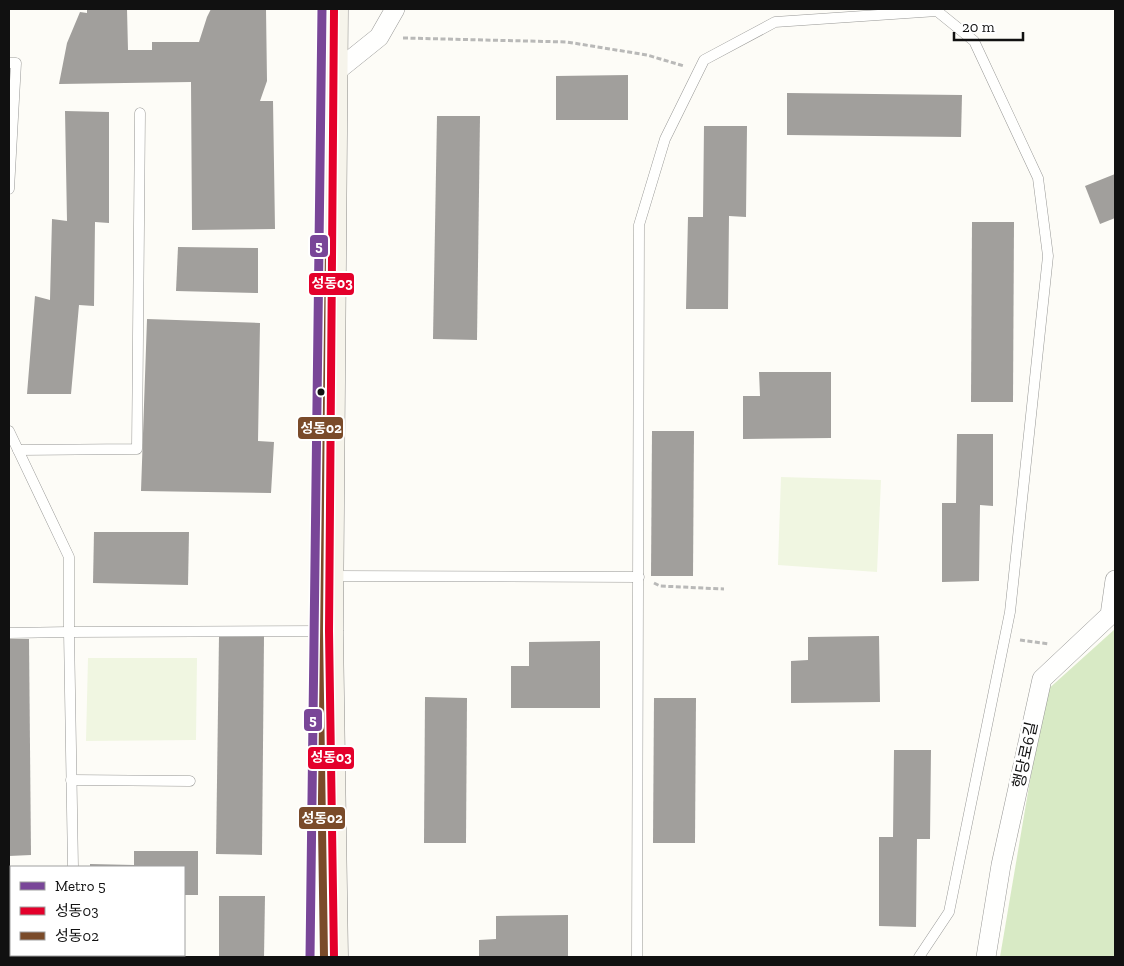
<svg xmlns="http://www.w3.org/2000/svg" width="1124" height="966" font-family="'Zilla Slab','Noto Sans KR',serif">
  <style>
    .forest { fill: #d8eac5 }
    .pitch { fill: #f0f6e1 }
    .building { fill: #a19f9c }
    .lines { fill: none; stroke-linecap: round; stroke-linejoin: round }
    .service-casing { stroke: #979795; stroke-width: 11 }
    .minor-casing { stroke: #979795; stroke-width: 20 }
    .secondary-casing { stroke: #8e8d8b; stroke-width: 29 }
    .path { stroke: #b9b9b8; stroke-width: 3; stroke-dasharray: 5 2.5; stroke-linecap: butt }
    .service { stroke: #fffffe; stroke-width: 10 }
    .minor { stroke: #fffffe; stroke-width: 19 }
    .secondary { stroke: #f6f4eb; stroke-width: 28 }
    .bus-1-casing { stroke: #fff; stroke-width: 11 }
    .bus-2-casing { stroke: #fff; stroke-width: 11 }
    .bus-1 { stroke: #e4002b; stroke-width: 8 }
    .bus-2 { stroke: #7a4b2a; stroke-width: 8 }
    .metro-1-casing { stroke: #fff; stroke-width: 12 }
    .metro-1 { stroke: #794698; stroke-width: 9 }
    .bus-dot { fill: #111; stroke: #fff; stroke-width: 2 }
    .labels { text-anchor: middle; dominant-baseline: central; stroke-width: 5; stroke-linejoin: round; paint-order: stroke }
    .street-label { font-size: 16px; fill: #111; stroke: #fff }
    .line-badge { stroke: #fff; stroke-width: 2 }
    .badge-label { font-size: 14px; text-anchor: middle; font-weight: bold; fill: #fff }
  </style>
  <rect width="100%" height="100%" fill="#fdfcf7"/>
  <path class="forest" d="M1115 629V957H1000L1045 692Z"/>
  <g class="pitch">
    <path d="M781 477 881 480 877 572 778 565Z"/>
    <path d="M88 658H197L196 740 86 741Z"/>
  </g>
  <g class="building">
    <path d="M87 9H127L128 50H152V42H199L207 17 211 9H266L267 81 260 101H273L275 229 192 230 191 82 59 84 67 43 80 12 87 13Z"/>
    <path d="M628 75V120H556V76Z"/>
    <path d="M787 93 962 95 961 137 787 135Z"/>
    <path d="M65 111 109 112V223L95 222 94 306 79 305 71 394H27L35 296 50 300 52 219 67 221Z"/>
    <path d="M437 116H480L477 340 433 339Z"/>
    <path d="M704 126H747L746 217 729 216 728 309H686L688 217H703Z"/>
    <path d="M1115 174V218L1100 224 1085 186Z"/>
    <path d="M972 222H1014L1013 402H971Z"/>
    <path d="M178 247 258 248V293L176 291Z"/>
    <path d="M147 319 260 323 258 441 274 442 271 493 141 491Z"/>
    <path d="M759 372H831V438L743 439V396H760Z"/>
    <path d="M652 431H694L693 576H651Z"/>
    <path d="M957 434H993V506L980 505 979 581 942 582V503H956Z"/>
    <path d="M94 532H189L188 585 93 583Z"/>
    <path d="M219 636H264L262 855 216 854Z"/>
    <path d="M879 636 880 702 791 703V661L808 660V637Z"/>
    <path d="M9 639H29L31 855 9 856Z"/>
    <path d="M600 641V708H511V666H529V642Z"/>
    <path d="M425 697 467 698 466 843H424Z"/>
    <path d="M654 698H696L695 843H653Z"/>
    <path d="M894 750H931L930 839H917L916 927 879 926V837H893Z"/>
    <path d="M134 851H198V895H184V867H90V864L134 865Z"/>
    <path d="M219 896H265L264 957H219Z"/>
    <path d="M9 907H11V955H32V957H9Z"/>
    <path d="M568 915V957H479V940L496 939V916Z"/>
  </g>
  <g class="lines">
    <g class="service-casing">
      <g id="service">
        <path d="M9 63H16L9 189"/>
        <path d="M9 431 69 557V632L328 631"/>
        <path d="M18 450 137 449 140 113"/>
        <path d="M330 576 639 577"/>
        <path d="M9 633 69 632 73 867"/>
        <path d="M71 780 190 781"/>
        <path d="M74 955V957"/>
        <path d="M637 957 639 225 665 139 704 60 775 22 937 11 974 41 1038 178 1048 256 1010 612 949 912 919 957"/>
      </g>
    </g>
    <g class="minor-casing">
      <g id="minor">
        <path d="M333 74 379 37 395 9"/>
        <path d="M986 957 1001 865 1042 679 1110 615 1115 580"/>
      </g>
    </g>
    <g class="secondary-casing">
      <path id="secondary" d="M334 9 329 631 334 957"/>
    </g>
    <g class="path">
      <path d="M403 38 567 42 647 55 684 66"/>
      <path d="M654 583 660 586 724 589"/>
      <path d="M1020 640 1049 644"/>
    </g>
    <use href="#service" class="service"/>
    <use href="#minor" class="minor"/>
    <use href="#secondary" class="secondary"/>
    <g class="bus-1-casing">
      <path id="bus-1" d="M334 9 329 631 334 957"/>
    </g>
    <g class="bus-2-casing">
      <path id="bus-2" d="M322 252 319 631 324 957"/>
    </g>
    <use href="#bus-1" class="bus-1"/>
    <use href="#bus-2" class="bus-2"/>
    <g class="metro-1-casing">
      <path id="metro-1" d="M310 957 322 9"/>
    </g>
    <use href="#metro-1" class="metro-1"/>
  </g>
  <circle class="bus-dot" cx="321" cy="392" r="4.5"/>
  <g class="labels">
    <g class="street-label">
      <text transform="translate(1025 755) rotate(-78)">행당로6길</text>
    </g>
  </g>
  <g class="line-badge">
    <rect x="309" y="234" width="20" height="24" rx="5" fill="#794698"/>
    <rect x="308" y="272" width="47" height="24" rx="5" fill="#e4002b"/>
    <rect x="297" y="416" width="47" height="24" rx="5" fill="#7a4b2a"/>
    <rect x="303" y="708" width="20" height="24" rx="5" fill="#794698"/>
    <rect x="307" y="746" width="48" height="24" rx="5" fill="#e4002b"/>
    <rect x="298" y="806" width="48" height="24" rx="5" fill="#7a4b2a"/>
  </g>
  <g class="badge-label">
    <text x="319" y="251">5</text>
    <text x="332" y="288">성동03</text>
    <text x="321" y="433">성동02</text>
    <text x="313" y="725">5</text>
    <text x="331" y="762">성동03</text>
    <text x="322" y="823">성동02</text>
  </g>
  <rect width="1124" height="966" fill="none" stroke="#111111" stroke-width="20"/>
  <rect x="10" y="866" width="175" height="90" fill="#ffffff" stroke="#a0a0a0"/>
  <rect x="20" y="882" width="25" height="8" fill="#794698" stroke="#a0a0a0"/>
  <text x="55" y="891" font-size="15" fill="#111111">Metro 5</text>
  <rect x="20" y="907" width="25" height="8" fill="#e4002b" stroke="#a0a0a0"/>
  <text x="55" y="916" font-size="15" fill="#111111">성동03</text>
  <rect x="20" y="932" width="25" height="8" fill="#7a4b2a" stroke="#a0a0a0"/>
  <text x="55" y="941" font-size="15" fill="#111111">성동02</text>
  <path d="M954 32v8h69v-8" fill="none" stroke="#111111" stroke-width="2.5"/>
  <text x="962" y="32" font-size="15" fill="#111111" stroke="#ffffff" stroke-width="4" paint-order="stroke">20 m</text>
</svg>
